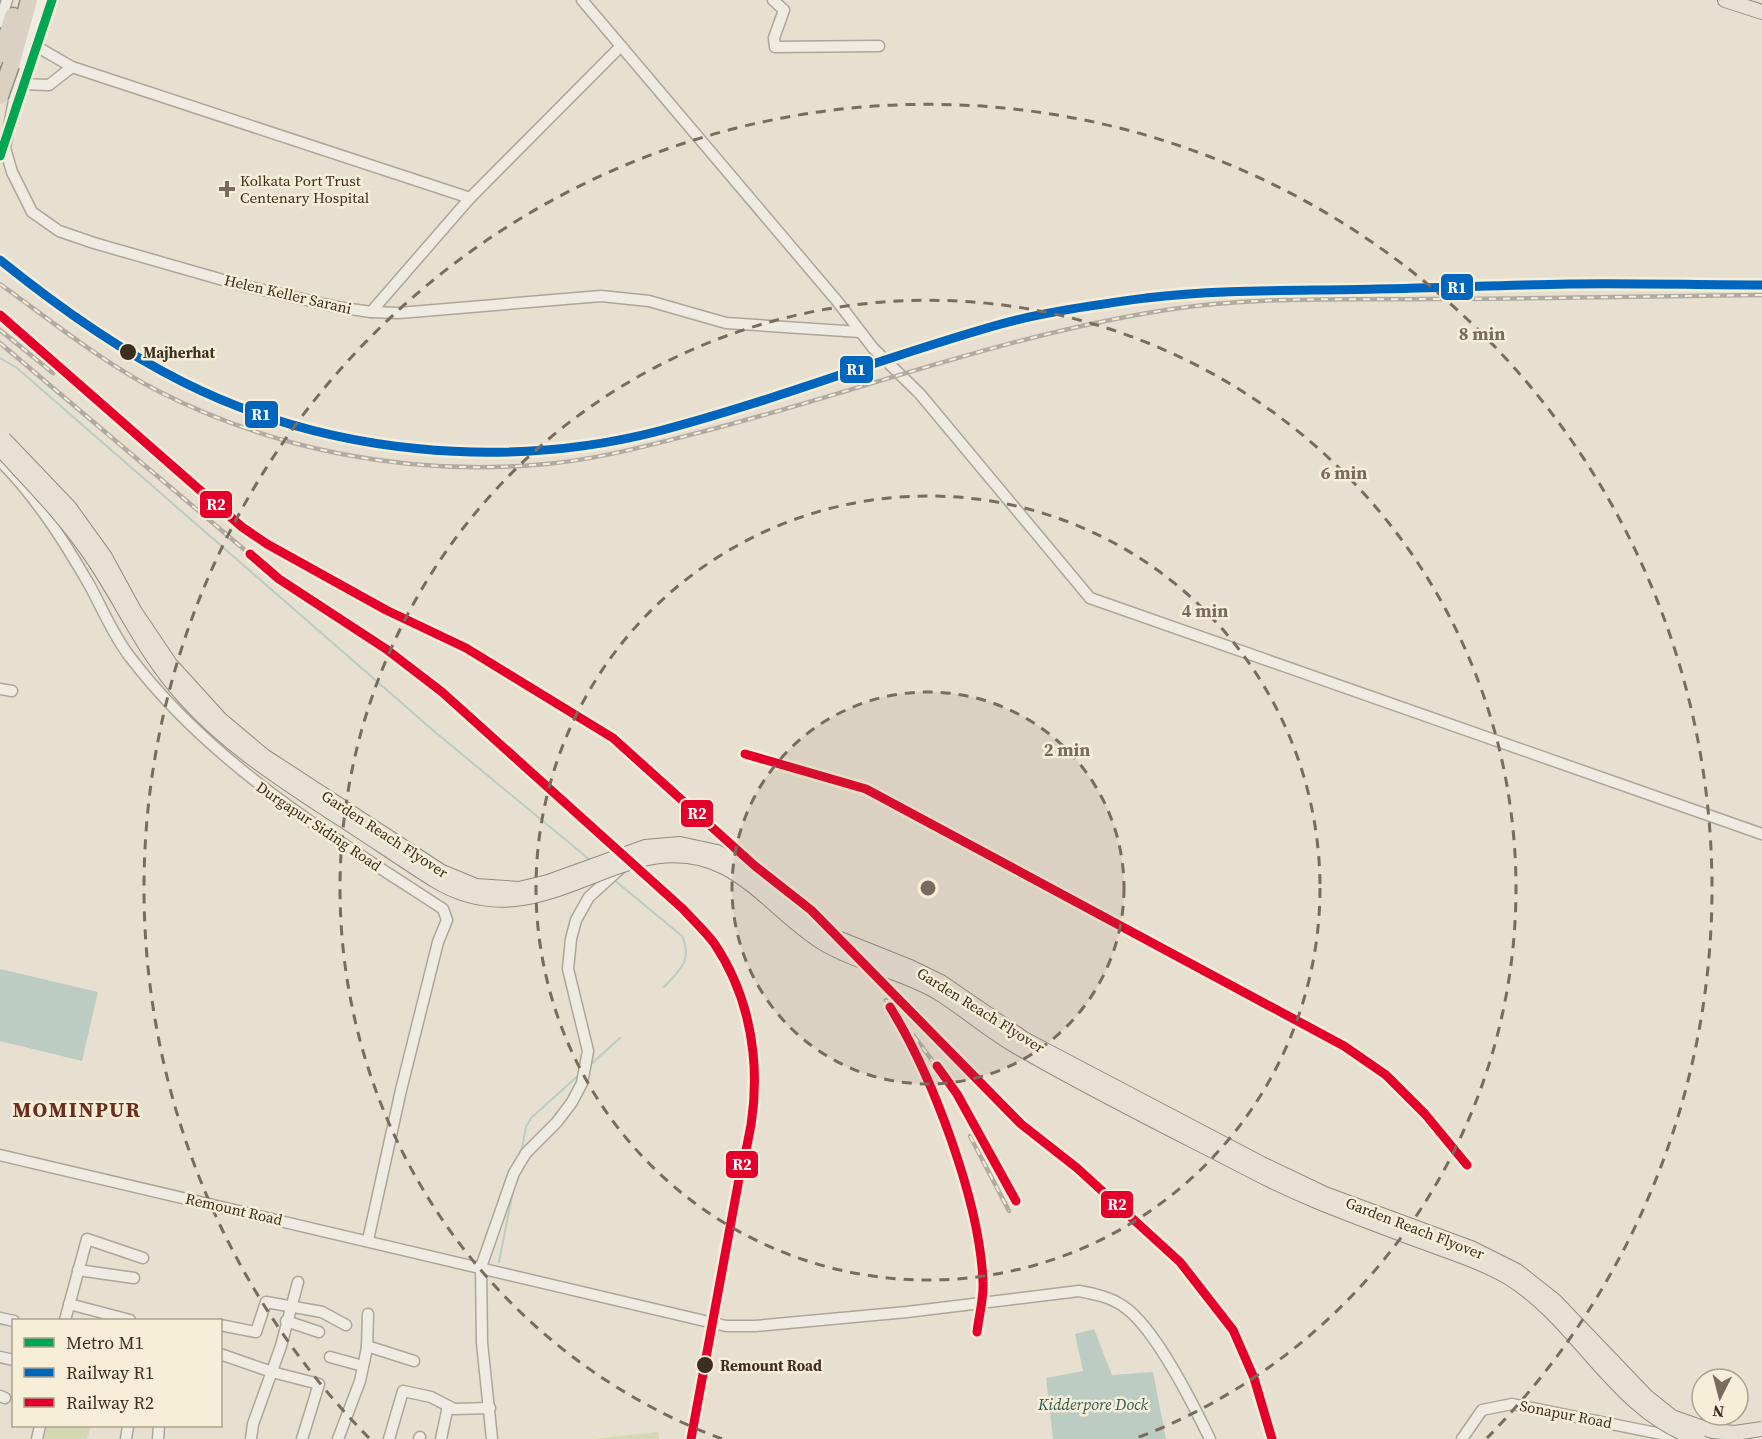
<svg xmlns="http://www.w3.org/2000/svg" width="1762" height="1439" font-family="'Source Serif 4',serif">
  <style>
    .green { fill: #d6d7b3 }
    .water { fill: #bcccc2 }
    .lines { fill: none; stroke-linecap: round; stroke-linejoin: round }
    .stream { stroke: #bcccc2; stroke-width: 2 }
    .minor-casing { stroke: #ada599; stroke-width: 13 }
    .major-casing { stroke: #928b80; stroke-width: 16 }
    .highway-casing { stroke: #928b80; stroke-width: 19 }
    .minor { stroke: #efebe3; stroke-width: 10 }
    .major { stroke: #e6e1d4; stroke-width: 14 }
    .highway { stroke: #dad1c2; stroke-width: 16 }
    .rail-casing { stroke: #afaaa2; stroke-width: 4.5 }
    .rail { stroke: #f7eed8; stroke-width: 2; stroke-dasharray: 7; stroke-linecap: butt }
    .major-bridge-casing { stroke: #928b80; stroke-width: 16; stroke-linecap: butt }
    .highway-bridge-casing { stroke: #928b80; stroke-width: 19; stroke-linecap: butt }
    .major-bridge { stroke: #e6e1d4; stroke-width: 14 }
    .highway-bridge { stroke: #dad1c2; stroke-width: 16 }
    .rail-1-casing { stroke: #f7eed8; stroke-width: 14 }
    .rail-2-casing { stroke: #f7eed8; stroke-width: 14 }
    .rail-1 { stroke: #0065bd; stroke-width: 9 }
    .rail-2 { stroke: #e4002b; stroke-width: 9 }
    .metro-1-casing { stroke: #f7eed8; stroke-width: 14 }
    .metro-1 { stroke: #00a651; stroke-width: 9 }
    .ring { fill: none; stroke: #786c5e; stroke-width: 3; stroke-dasharray: 10 8 }
    .poi-dot { fill: #786c5e; stroke: #f7eed8; stroke-width: 2 }
    .stop-dot { fill: #3d2e20; stroke: #f7eed8; stroke-width: 2 }
    .labels { text-anchor: middle; dominant-baseline: central; stroke-width: 5; stroke-linejoin: round; paint-order: stroke }
    .poi-label { font-size: 15px; fill: #3d2e20; stroke: #f7eed8; text-anchor: start }
    .street-label { font-size: 15px; fill: #3d2e20; stroke: #f7eed8 }
    .stop-label { font-size: 15px; font-weight: bold; fill: #3d2e20; stroke: #f7eed8; text-anchor: start }
    .water-label { font-size: 16px; font-style: italic; fill: #2f5d5a; stroke: #f7eed8 }
    .district-label { font-size: 21px; font-weight: bold; letter-spacing: 1.5px; fill: #6b2e1e; stroke: #f7eed8 }
    .centre { fill: #786c5e; stroke: #f7eed8; stroke-width: 3 }
    .ring-label { font-size: 18px; text-anchor: middle; font-weight: bold; fill: #786c5e; stroke: #f7eed8; stroke-width: 5; stroke-linejoin: round; paint-order: stroke }
    .line-badge { stroke: #f7eed8; stroke-width: 2 }
    .badge-label { font-size: 16px; text-anchor: middle; font-weight: bold; fill: #fff }
  </style>
  <rect width="100%" height="100%" fill="#e7e0d1"/>
  <g class="green">
    <path d="M46 1426H91L87 1439H44Z"/>
    <path d="M658 1432 659 1439H592Z"/>
  </g>
  <g class="water">
    <path d="M0 969 98 992 82 1061 0 1041Z"/>
    <path d="M1094 1329 1112 1375 1153 1372 1166 1439H1053L1046 1378 1083 1371 1075 1334Z"/>
  </g>
  <g class="lines">
    <g class="stream">
      <path d="M0 358 17 368 435 732 590 860"/>
      <path d="M613 879 682 936C693 960 680 970 664 987"/>
      <path d="M590 1065 620 1038"/>
      <path d="M521 1153 526 1127 531 1118 580 1074"/>
      <path d="M499 1262 513 1191"/>
    </g>
    <g class="minor-casing">
      <g id="minor">
        <path d="M40 0 17 84 5 148 12 172 32 212 59 231 94 243 237 284 337 307 371 312 470 198 621 46"/>
        <path d="M582 0 837 301 873 348 920 394 1090 598 1762 834"/>
        <path d="M773 0 784 10 774 38 775 47 879 46"/>
        <path d="M0 22 7 0"/>
        <path d="M29 42 72 67 470 198"/>
        <path d="M11 81 17 84 49 85 72 67"/>
        <path d="M371 312 399 313 601 296 649 301 726 323 860 332"/>
        <path d="M0 461C37 498 64 541 90 586 103 610 113 635 130 657 213 766 330 835 443 909L447 920 438 942 401 1090 368 1240"/>
        <path d="M0 689 12 691"/>
        <path d="M0 1155 726 1326H755L907 1312 1079 1291C1095 1294 1110 1297 1123 1306 1155 1327 1193 1404 1210 1439"/>
        <path d="M78 1270 134 1278"/>
        <path d="M69 1304 130 1320"/>
        <path d="M0 1318 14 1321"/>
        <path d="M65 1320 87 1239 143 1258"/>
        <path d="M286 1321 319 1332"/>
        <path d="M220 1325 256 1332 266 1302 322 1312 346 1325"/>
        <path d="M367 1346 414 1361"/>
        <path d="M220 1354 272 1372 319 1384 302 1439"/>
        <path d="M0 1357 14 1360"/>
        <path d="M330 1357 363 1366"/>
        <path d="M0 1396 5 1398"/>
        <path d="M37 1439 40 1426"/>
        <path d="M126 1439 128 1426"/>
        <path d="M158 1439 159 1426"/>
        <path d="M251 1439 253 1424 281 1346 298 1282"/>
        <path d="M338 1439 360 1381 367 1348 368 1314"/>
        <path d="M389 1439 403 1391 431 1397 454 1409 490 1408"/>
        <path d="M419 1439 420 1437"/>
        <path d="M441 1439 448 1406"/>
        <path d="M492 1439 482 1343 481 1267 514 1173 526 1153 557 1122 572 1102 582 1083 588 1051 568 969 571 939 576 920 589 897 622 867"/>
        <path d="M1462 1439 1482 1410 1512 1404 1686 1439"/>
        <path d="M1747 1439 1762 1435"/>
      </g>
    </g>
    <g class="major-casing">
      <path id="major" d="M1725 0 1762 12"/>
    </g>
    <g class="highway-casing">
      <g id="highway">
        <path d="M0 58 13 16"/>
        <path d="M11 65 29 0"/>
      </g>
    </g>
    <use href="#minor" class="minor"/>
    <use href="#major" class="major"/>
    <use href="#highway" class="highway"/>
    <g class="rail-casing">
      <g id="rail">
        <path d="M0 260C57 306 117 349 183 382 326 454 504 471 659 431 774 401 886 356 1001 324 1043 312 1102 304 1146 298 1221 289 1300 291 1376 289 1440 288 1504 285 1569 284 1633 283 1698 285 1762 285"/>
        <path d="M0 284C53 322 102 362 160 392 275 450 405 475 534 465 595 461 654 444 713 429 865 389 1011 334 1166 310 1253 296 1343 300 1431 299 1542 299 1652 296 1762 295"/>
        <path d="M0 315 242 527 267 544 386 610 466 648 613 738 755 866 811 910 1021 1124 1077 1168 1180 1262 1233 1330 1254 1378 1272 1439"/>
        <path d="M0 330 53 373"/>
        <path d="M0 343 279 579 386 649 442 692 496 744 633 862 683 909 713 942 738 987 750 1028 753 1051 756 1086 752 1126 741 1168 691 1439"/>
        <path d="M745 754 866 789 1344 1046 1386 1075 1425 1114 1467 1165"/>
        <path d="M886 1000C931 1073 979 1195 983 1281 984 1297 979 1315 977 1332"/>
        <path d="M914 1036 957 1094 1016 1201"/>
        <path d="M970 1136 1009 1211"/>
      </g>
    </g>
    <use href="#rail" class="rail"/>
    <g class="major-bridge-casing">
      <g id="major-bridge">
        <path d="M4 439 69 507 105 557 135 612 170 664 220 719 264 756 442 872 476 886 519 889 548 882 645 847 680 844 717 852 756 875 830 935 910 967 941 982 1024 1039 1262 1164 1325 1194 1471 1248 1517 1271 1555 1301 1647 1397 1672 1417 1712 1431 1735 1433 1762 1429"/>
        <path d="M0 449C33 485 67 519 94 560 126 608 145 654 185 698 227 745 279 778 332 813 367 835 401 859 436 881 545 946 625 817 724 867 761 886 787 921 823 943 858 964 901 971 937 992 963 1008 987 1029 1014 1045 1091 1090 1173 1130 1252 1171 1305 1199 1360 1218 1415 1239 1447 1251 1481 1261 1511 1279 1580 1323 1618 1414 1698 1439"/>
      </g>
    </g>
    <g class="highway-bridge-casing">
      <path id="highway-bridge" d="M0 96 11 65"/>
    </g>
    <use href="#major-bridge" class="major-bridge"/>
    <use href="#highway-bridge" class="highway-bridge"/>
    <g class="rail-1-casing">
      <path id="rail-1" d="M0 260C57 306 117 349 183 382 326 454 504 471 659 431 774 401 886 356 1001 324 1043 312 1102 304 1146 298 1221 289 1300 291 1376 289 1440 288 1504 285 1569 284 1633 283 1698 285 1762 285"/>
    </g>
    <g class="rail-2-casing">
      <g id="rail-2">
        <path d="M0 315 242 527 267 544 386 610 466 648 613 738 755 866 811 910 1021 1124 1077 1168 1180 1262 1233 1330 1254 1378 1272 1439"/>
        <path d="M250 554 279 579 386 649 442 692 683 909C693 920 705 931 714 943 759 1010 764 1093 741 1168L691 1439"/>
        <path d="M745 754 866 789 1344 1046 1386 1075 1425 1114 1467 1165"/>
        <path d="M890 1007C932 1075 980 1201 983 1282 984 1298 979 1315 977 1332"/>
        <path d="M937 1066 957 1094 1016 1201"/>
      </g>
    </g>
    <use href="#rail-1" class="rail-1"/>
    <use href="#rail-2" class="rail-2"/>
    <g class="metro-1-casing">
      <path id="metro-1" d="M0 156 52 0"/>
    </g>
    <use href="#metro-1" class="metro-1"/>
  </g>
  <circle cx="928" cy="888" r="196" fill="#786c5e" fill-opacity=".12"/>
  <g class="ring">
    <circle cx="928" cy="888" r="196"/>
    <circle cx="928" cy="888" r="392"/>
    <path d="M722 1439A588 588 0 1 1 1134 1439"/>
    <path d="M369 1438A784 784 0 1 1 1487 1438"/>
  </g>
  <path class="poi-dot" d="M224 180h6v6h6v6h-6v6h-6v-6h-6v-6h6z"/>
  <g class="stop-dot">
    <circle cx="128" cy="352" r="9"/>
    <circle cx="705" cy="1365" r="9"/>
  </g>
  <g class="labels">
    <g class="poi-label">
      <text x="240" y="180">Kolkata Port Trust<tspan x="240" dy="17">Centenary Hospital</tspan></text>
    </g>
    <g class="street-label">
      <text transform="translate(288 294) rotate(13)">Helen Keller Sarani</text>
      <text transform="translate(319 826) rotate(34)">Durgapur Siding Road</text>
      <text transform="translate(385 834) rotate(33)">Garden Reach Flyover</text>
      <text transform="translate(981 1010) rotate(32)">Garden Reach Flyover</text>
      <text transform="translate(234 1209) rotate(13)">Remount Road</text>
      <text transform="translate(1415 1228) rotate(21)">Garden Reach Flyover</text>
      <text transform="translate(1566 1414) rotate(11)">Sonapur Road</text>
    </g>
    <g class="stop-label">
      <text x="143" y="352">Majherhat</text>
      <text x="720" y="1365">Remount Road</text>
    </g>
    <g class="water-label">
      <text x="1093" y="1404">Kidderpore Dock</text>
    </g>
    <g class="district-label">
      <text x="77" y="1109">MOMINPUR</text>
    </g>
  </g>
  <circle cx="928" cy="888" r="9" class="centre"/>
  <g class="ring-label">
    <text x="1482" y="340">8 min</text>
    <text x="1344" y="479">6 min</text>
    <text x="1205" y="617">4 min</text>
    <text x="1067" y="756">2 min</text>
  </g>
  <g class="line-badge">
    <rect x="1440" y="273" width="34" height="28" rx="6" fill="#0065bd"/>
    <rect x="839" y="355" width="35" height="29" rx="6" fill="#0065bd"/>
    <rect x="244" y="400" width="35" height="29" rx="6" fill="#0065bd"/>
    <rect x="199" y="490" width="34" height="29" rx="6" fill="#e4002b"/>
    <rect x="680" y="799" width="34" height="29" rx="6" fill="#e4002b"/>
    <rect x="725" y="1150" width="34" height="29" rx="6" fill="#e4002b"/>
    <rect x="1100" y="1190" width="34" height="29" rx="6" fill="#e4002b"/>
  </g>
  <g class="badge-label">
    <text x="1457" y="293">R1</text>
    <text x="856" y="375">R1</text>
    <text x="261" y="420">R1</text>
    <text x="216" y="510">R2</text>
    <text x="697" y="819">R2</text>
    <text x="742" y="1170">R2</text>
    <text x="1117" y="1210">R2</text>
  </g>
  <rect x="12" y="1319" width="210" height="108" fill="#f7eed8" stroke="#ada18e" stroke-width="1.5"/>
  <rect x="24" y="1338" width="30" height="9" fill="#00a651" stroke="#ada18e" stroke-width="1.5"/>
  <text x="66" y="1349" font-size="18" fill="#3d2e20">Metro M1</text>
  <rect x="24" y="1368" width="30" height="9" fill="#0065bd" stroke="#ada18e" stroke-width="1.5"/>
  <text x="66" y="1379" font-size="18" fill="#3d2e20">Railway R1</text>
  <rect x="24" y="1398" width="30" height="9" fill="#e4002b" stroke="#ada18e" stroke-width="1.5"/>
  <text x="66" y="1409" font-size="18" fill="#3d2e20">Railway R2</text>
  <g transform="translate(1720 1397) rotate(186)"><circle r="28" fill="#f7eed8" stroke="#ada18e" stroke-width="1.5"/>
  <path d="M0-4.5L10 22L0 15L-10 22Z" fill="#786c5e"/>
  <text y="-9" font-size="16" font-weight="bold" text-anchor="middle" fill="#3d2e20">N</text>
  </g>
</svg>
